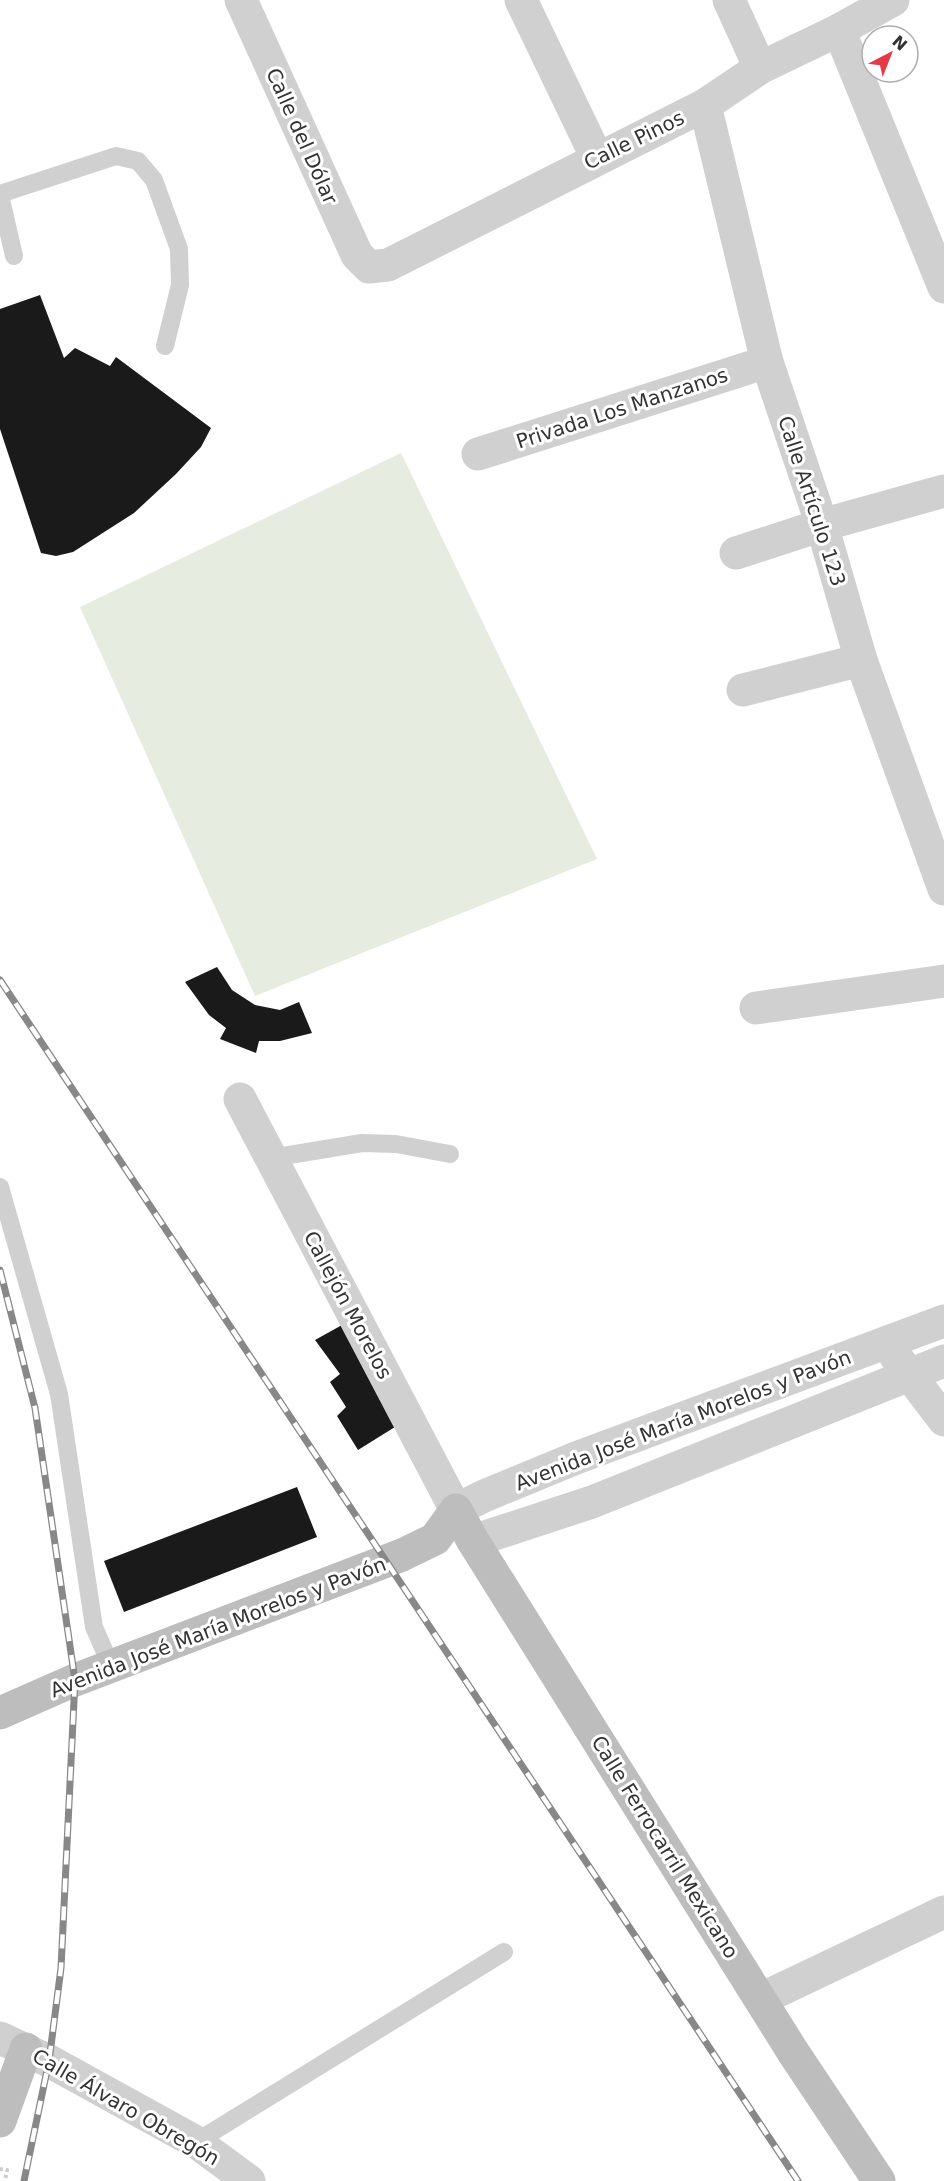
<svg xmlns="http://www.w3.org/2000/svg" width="944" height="2181" font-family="'DejaVu Sans',sans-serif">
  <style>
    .green { fill: #e6ecdf }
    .building { fill: #1a1a1a }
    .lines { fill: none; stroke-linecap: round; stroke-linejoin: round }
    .path { stroke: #cdcdcd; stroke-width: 4; stroke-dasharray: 3 3; stroke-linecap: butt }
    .service { stroke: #d0d0d0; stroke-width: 18 }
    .minor { stroke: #d0d0d0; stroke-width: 33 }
    .tertiary { stroke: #d0d0d0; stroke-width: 33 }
    .secondary { stroke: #bdbdbd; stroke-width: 33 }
    .rail-casing { stroke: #888; stroke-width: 7 }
    .rail { stroke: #fff; stroke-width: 4.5; stroke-dasharray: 14; stroke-linecap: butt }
    .labels { text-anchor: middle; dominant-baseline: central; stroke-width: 6; stroke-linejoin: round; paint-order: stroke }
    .street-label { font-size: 20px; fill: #333; stroke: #fff }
  </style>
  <rect width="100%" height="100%" fill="#fff"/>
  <path class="green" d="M401 453 597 859 255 996 80 607Z"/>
  <g class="building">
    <path d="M40 295 64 358 75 348 110 366 116 357 211 428 201 447 176 474 134 513 73 552 56 556 41 553 0 429V309Z"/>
    <path d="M217 967 232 990 255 1005 280 1010 299 1002 312 1033 280 1041H259L256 1053 220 1039 226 1028 209 1015 185 982Z"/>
    <path d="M342 1325 403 1422 358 1450 337 1416 346 1407 330 1382 340 1374 315 1340Z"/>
    <path d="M297 1487 317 1537 124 1612 104 1561Z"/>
  </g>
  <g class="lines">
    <path class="path" d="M0 2169 7 2170 5 2181"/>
    <g class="service">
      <path d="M0 194 116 156 138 161 154 180 179 249 180 285 165 346"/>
      <path d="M0 195 14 256"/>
      <path d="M271 1158 362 1143 396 1144 450 1154"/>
      <path d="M0 1187 59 1394 94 1627 111 1666"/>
      <path d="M196 2142 504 1952"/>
    </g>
    <g class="minor">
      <path d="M241 0 357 255 369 267 388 265 705 105 760 68 839 30 893 0"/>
      <path d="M521 0 597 158"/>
      <path d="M729 0 760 68"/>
      <path d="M839 30 944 287"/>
      <path d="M705 105 767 362 822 525 861 660 944 889"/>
      <path d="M478 454 767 362"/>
      <path d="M736 553 822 525 944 491"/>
      <path d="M743 690 861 660"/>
      <path d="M756 1008 944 981"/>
      <path d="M240 1099 456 1510 484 1496 576 1458 944 1321"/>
      <path d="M896 1357 944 1420"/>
      <path d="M473 1541 592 1502 944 1361"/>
      <path d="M761 1999 944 1912"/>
    </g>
    <path class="tertiary" d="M0 2038 49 2061 196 2142 249 2181"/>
    <g class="secondary">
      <path d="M0 1713 75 1680 402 1555 435 1539 456 1510 473 1541 793 2052 879 2181"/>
      <path d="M0 2121 26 2049"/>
    </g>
    <g class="rail-casing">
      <g id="rail">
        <path d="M0 980 798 2181"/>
        <path d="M0 1270 35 1408 75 1680 61 1968 49 2061 24 2181"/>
      </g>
    </g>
    <use href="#rail" class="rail"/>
  </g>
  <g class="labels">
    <g class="street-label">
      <text transform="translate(302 136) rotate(66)">Calle del Dólar</text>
      <text transform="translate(634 140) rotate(-26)">Calle Pinos</text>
      <text transform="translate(622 408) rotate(-18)">Privada Los Manzanos</text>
      <text transform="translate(812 501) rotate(72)">Calle Artículo 123</text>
      <text transform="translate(348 1305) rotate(62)">Callejón Morelos</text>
      <text transform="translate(683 1420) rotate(-21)">Avenida José María Morelos y Pavón</text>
      <text transform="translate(218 1627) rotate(-21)">Avenida José María Morelos y Pavón</text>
      <text transform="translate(665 1847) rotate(58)">Calle Ferrocarril Mexicano</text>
      <text transform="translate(126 2107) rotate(30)">Calle Álvaro Obregón</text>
    </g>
  </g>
  <g transform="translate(890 54) rotate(42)"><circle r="28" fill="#ffffff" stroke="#adadad" stroke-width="1.5"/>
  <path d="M0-4.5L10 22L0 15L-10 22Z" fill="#e63946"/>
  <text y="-9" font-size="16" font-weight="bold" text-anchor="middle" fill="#333333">N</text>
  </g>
</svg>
